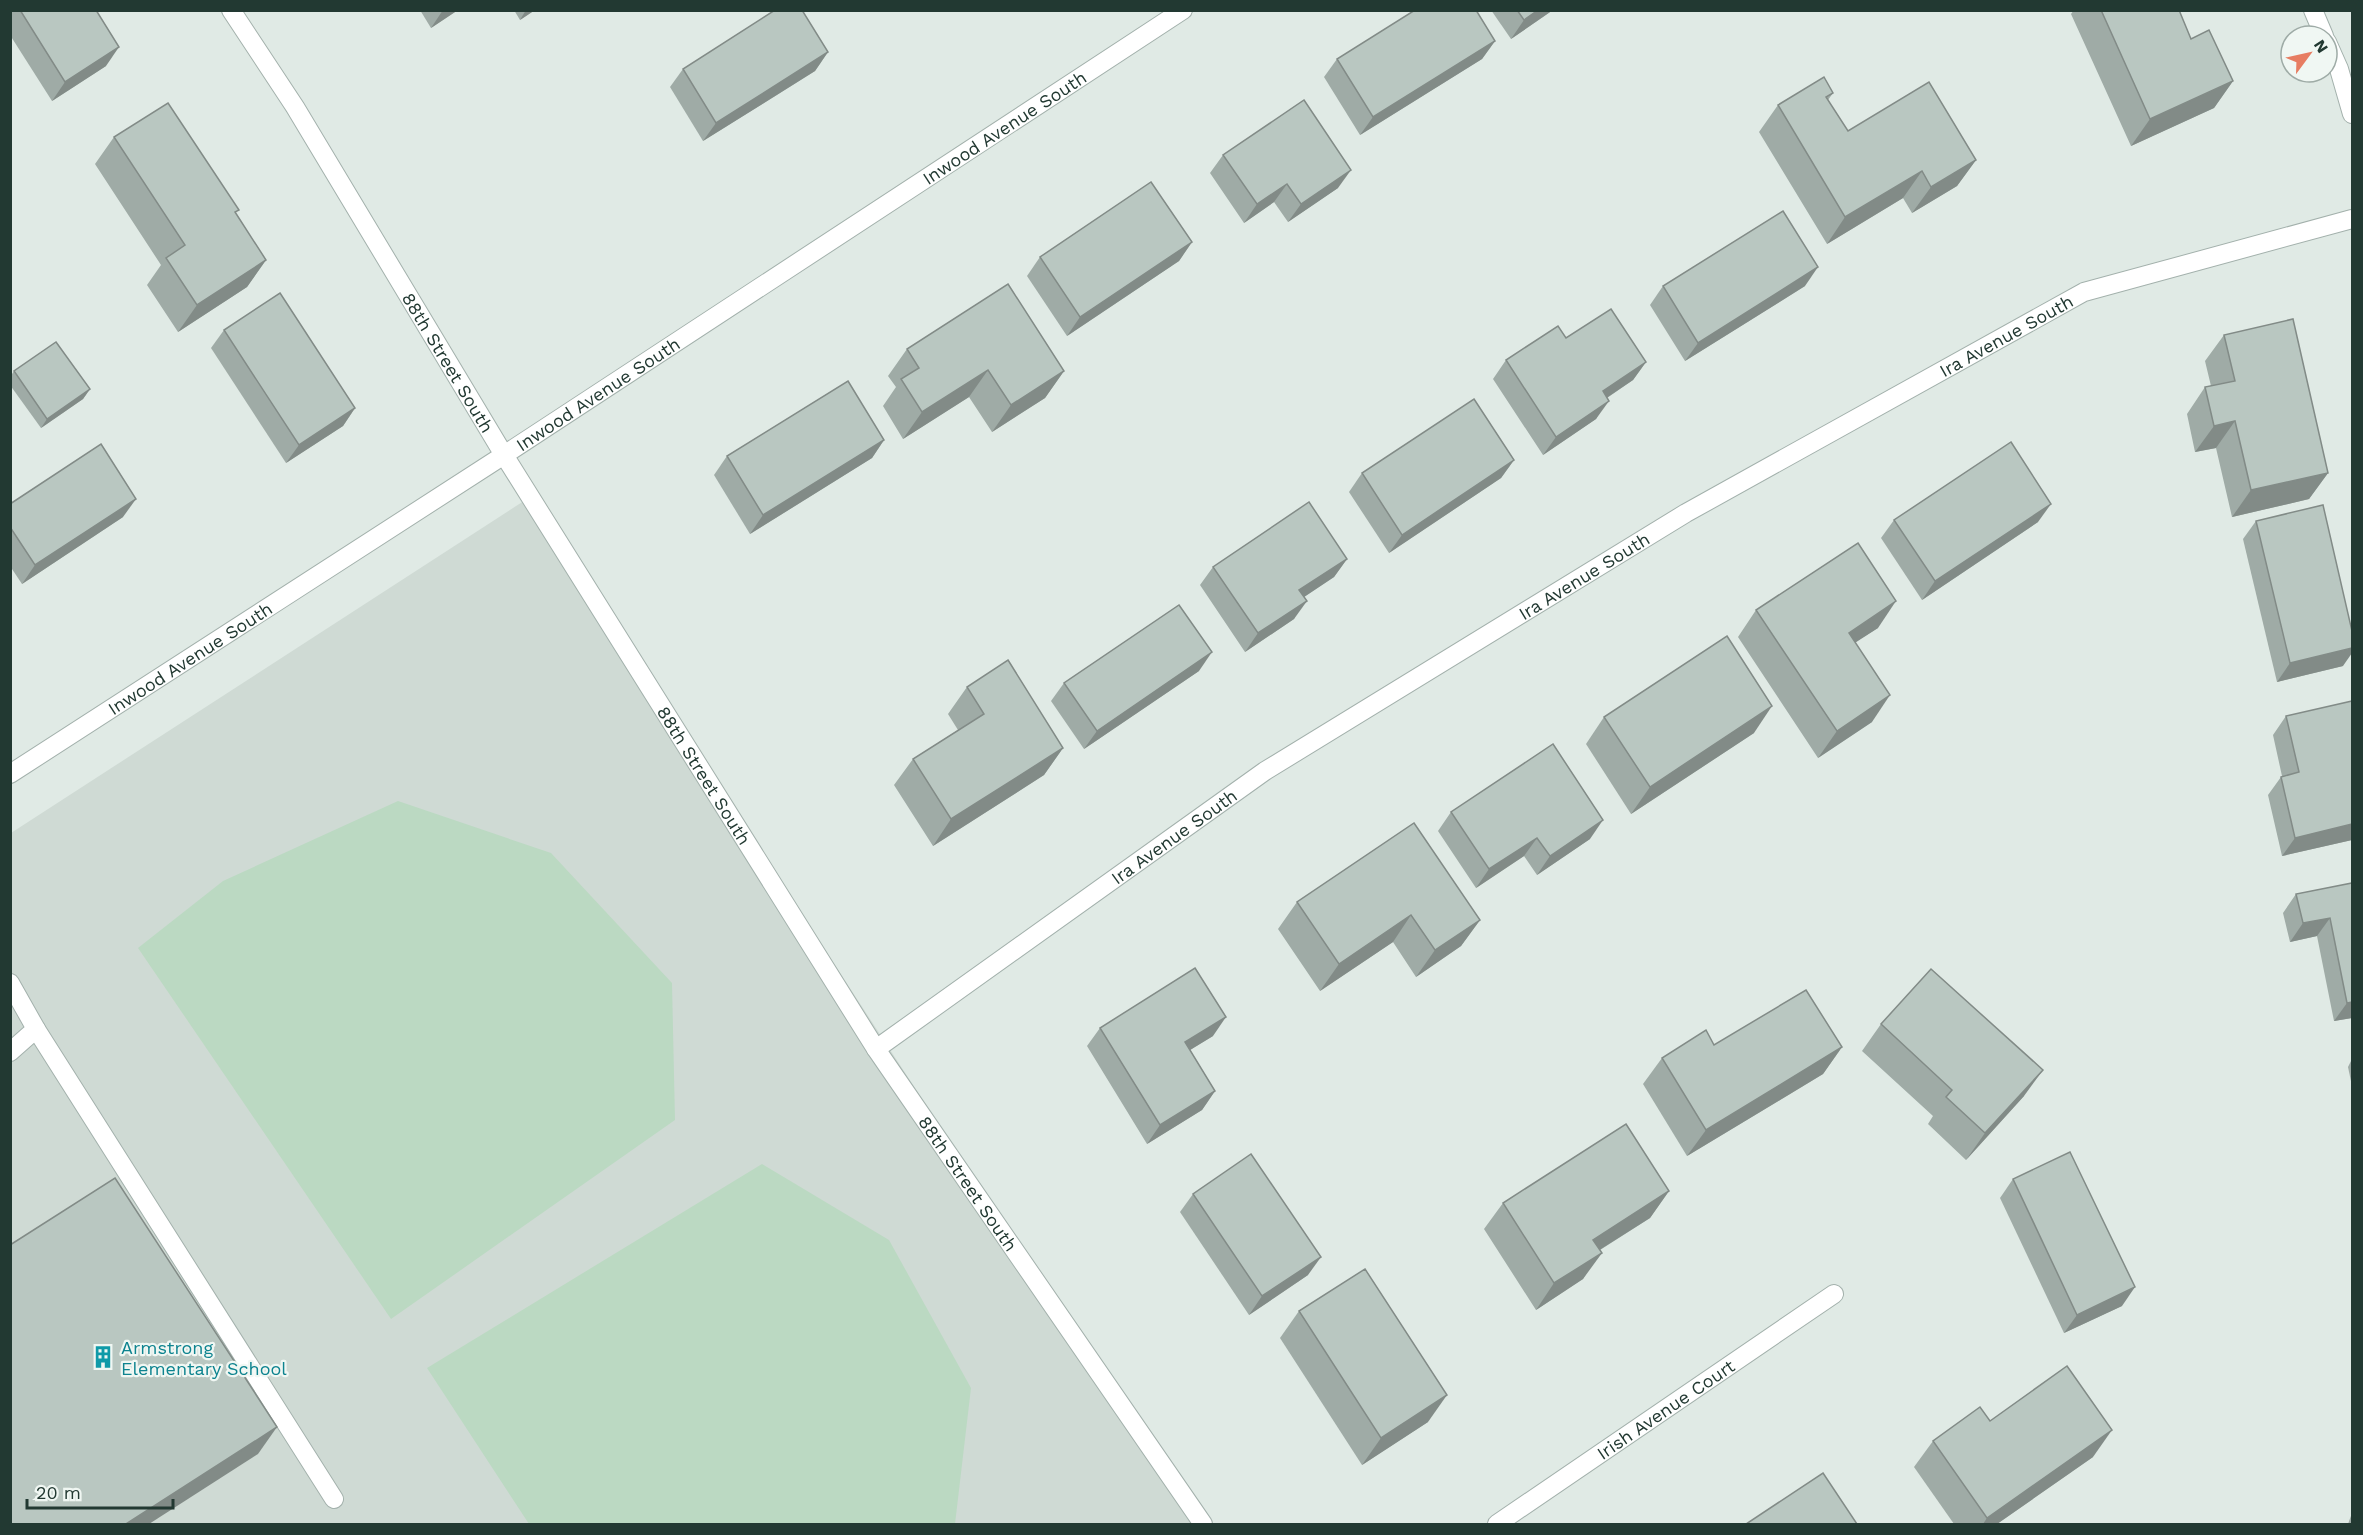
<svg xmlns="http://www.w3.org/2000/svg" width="2363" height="1535" font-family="'Work Sans',sans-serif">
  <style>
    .built { fill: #cfdad4 }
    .green { fill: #bbd9c2 }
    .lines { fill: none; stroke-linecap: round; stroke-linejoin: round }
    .service-casing { stroke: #a3b1ac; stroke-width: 20 }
    .minor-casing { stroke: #a3b1ac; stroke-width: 20 }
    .tertiary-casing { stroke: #a3b1ac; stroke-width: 20 }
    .service { stroke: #fff; stroke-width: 18 }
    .minor { stroke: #fff; stroke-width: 18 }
    .tertiary { stroke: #fff; stroke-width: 18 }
    .wall { fill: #9faba6 }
    .shaded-wall { fill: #828b87 }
    .building { fill: #b9c7c1; stroke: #828b87; stroke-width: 1.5 }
    .labels { text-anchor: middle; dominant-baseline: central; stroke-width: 4.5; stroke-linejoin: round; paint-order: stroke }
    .street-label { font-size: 18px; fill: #223932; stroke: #f0f7f3 }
    .culture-label { font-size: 18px; fill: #0d838f; stroke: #f0f7f3; text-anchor: start }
  </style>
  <rect width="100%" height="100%" fill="#e0eae5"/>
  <path class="built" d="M530 497 1199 1524H11V833Z"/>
  <g class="green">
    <path d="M398 801 551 853 672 983 675 1120 391 1319 138 948 223 881Z"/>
    <path d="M762 1164 889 1240 971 1388 955 1524H529L427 1368Z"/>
  </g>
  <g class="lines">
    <g class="service-casing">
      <path id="service" d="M36 1029 334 1499"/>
    </g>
    <g class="minor-casing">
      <g id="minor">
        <path id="s1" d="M231 10 295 107 504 455 876 1049 1203 1524"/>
        <path d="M2313 10 2324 36"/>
        <path d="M2327 42 2339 69 2352 114"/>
        <path d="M10 983 36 1029 10 1052"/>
        <path id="s2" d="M876 1049 1265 771 1686 513 2084 292 2352 219"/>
        <path id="s3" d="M1497 1524 1834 1294"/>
      </g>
    </g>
    <g class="tertiary-casing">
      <g id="tertiary">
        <path id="s4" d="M10 774 504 455 1183 10"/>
      </g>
    </g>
    <use href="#service" class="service"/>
    <use href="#minor" class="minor"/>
    <use href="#tertiary" class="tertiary"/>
  </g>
  <g class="wall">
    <path d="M10 10H96L106 66 52 101 10 35Z"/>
    <path d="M420 10H458L431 28Z"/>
    <path d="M514 10H535L520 20Z"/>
    <path d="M1491 10H1553L1511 39Z"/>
    <path d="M2074 10H2179L2191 39 2233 81 2214 108 2131 146 2071 14Z"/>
    <path d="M1495 41 1482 59 1360 135 1324 77 1337 59Z"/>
    <path d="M828 52 815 71 703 141 670 87 683 69Z"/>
    <path d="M1833 93 1828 100 1848 131 1976 160 1957 186 1912 213 1903 198 1827 244 1759 132 1778 105Z"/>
    <path d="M114 137 236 214 266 260 247 287 178 332 147 285 161 265 95 164Z"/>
    <path d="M1223 155 1338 188 1288 222 1274 202 1244 223 1210 173Z"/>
    <path d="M1192 242 1179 261 1067 336 1027 276 1040 257Z"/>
    <path d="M1663 286H1805L1685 361 1650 305Z"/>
    <path d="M224 330 355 408 343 426 286 463 211 348Z"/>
    <path d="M2224 335 2328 473 2309 499 2232 517 2216 448 2195 452 2187 414 2205 387 2211 386 2205 361Z"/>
    <path d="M1566 338 1646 362 1633 380 1607 398 1596 419 1543 455 1493 379 1506 360Z"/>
    <path d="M907 349 1064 371 1045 398 992 432 969 397 903 439 883 406 896 387 888 376Z"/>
    <path d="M14 371 90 389 83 399 41 428 10 385V377Z"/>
    <path d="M884 440 872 458 750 534 714 475 727 456Z"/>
    <path d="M1514 460 1501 478 1389 553 1349 492 1362 473Z"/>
    <path d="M10 504 123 517 22 584 10 566Z"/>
    <path d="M1894 520 2038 522 1922 600 1881 538Z"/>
    <path d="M2256 521 2343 666 2277 682 2243 539Z"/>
    <path d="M1347 559 1334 577 1304 597 1294 619 1245 652 1200 585 1213 567Z"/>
    <path d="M1756 610 1878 628 1855 642 1872 722 1818 758 1738 637Z"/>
    <path d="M1199 671 1084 749 1051 701 1064 683Z"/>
    <path d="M967 687 1063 748 1044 775 933 846 894 785 913 759 958 730 948 714Z"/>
    <path d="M2286 716 2352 840 2282 856 2268 795 2281 777 2282 776 2273 735Z"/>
    <path d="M1604 717 1754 733 1631 814 1586 744Z"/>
    <path d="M1451 812 1590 839 1537 875 1524 856 1476 888 1438 831Z"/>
    <path d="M2352 883V1018L2334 1021 2317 936 2290 942 2283 913 2296 894Z"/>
    <path d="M1297 902 1480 920 1461 946 1416 977 1393 942 1320 991 1278 929Z"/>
    <path d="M1881 1024 2024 1096 1966 1160 1928 1124 1933 1116 1862 1051Z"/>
    <path d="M1100 1028 1213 1036 1190 1050 1215 1091 1202 1110 1147 1144 1087 1046Z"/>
    <path d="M1714 1045 1842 1047 1823 1074 1687 1156 1643 1084 1662 1058Z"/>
    <path d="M2352 1059V1086L2348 1067Z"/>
    <path d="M2013 1179 2122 1306 2064 1333 2000 1198Z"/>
    <path d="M1669 1191 1650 1218 1600 1250 1583 1279 1536 1310 1484 1229 1503 1203Z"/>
    <path d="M1193 1194 1308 1275 1249 1315 1180 1212Z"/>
    <path d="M1299 1311 1428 1422 1362 1465 1280 1338Z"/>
    <path d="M1990 1421 2093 1457 1997 1524H1954L1914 1467 1933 1441Z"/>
    <path d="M2352 1513V1524H2348Z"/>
  </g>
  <g class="shaded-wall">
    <path d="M443 10H458L431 28Z"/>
    <path d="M526 10H535L520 20Z"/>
    <path d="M1538 10H1553L1511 39 1524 20Z"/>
    <path d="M1495 41 1482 59 1360 135 1373 117Z"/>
    <path d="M119 47 106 66 52 101 65 82Z"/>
    <path d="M828 52 815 71 703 141 716 123Z"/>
    <path d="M2233 81 2214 108 2131 146 2150 119Z"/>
    <path d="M1976 160 1957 186 1912 213 1931 187Z"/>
    <path d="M1351 170 1338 188 1288 222 1301 204Z"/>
    <path d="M1922 171 1903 198 1827 244 1845 217Z"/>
    <path d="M1287 184 1274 202 1244 223 1257 204Z"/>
    <path d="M1192 242 1179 261 1067 336 1080 317Z"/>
    <path d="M266 260 247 287 178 332 197 305Z"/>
    <path d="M1818 267 1805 286 1685 361 1698 343Z"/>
    <path d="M1646 362 1633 380 1590 409 1603 391Z"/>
    <path d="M988 370 969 397 903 439 922 412Z"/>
    <path d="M1064 371 1045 398 992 432 1011 405Z"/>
    <path d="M90 389 83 399 41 428 47 419Z"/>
    <path d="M1609 401 1596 419 1543 455 1556 437Z"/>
    <path d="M355 408 343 426 286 463 299 445Z"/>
    <path d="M2235 421 2216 448 2195 452 2214 426Z"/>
    <path d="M884 440 872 458 750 534 763 515Z"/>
    <path d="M1514 460 1501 478 1389 553 1402 535Z"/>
    <path d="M2328 473 2309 499 2232 517 2251 490Z"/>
    <path d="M136 499 123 517 22 584 35 565Z"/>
    <path d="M2051 504 2038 522 1922 600 1935 581Z"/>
    <path d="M1347 559 1334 577 1286 609 1299 590Z"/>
    <path d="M1307 601 1294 619 1245 652 1258 633Z"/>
    <path d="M1896 601 1878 628 1830 659 1849 633Z"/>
    <path d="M2352 648V653L2343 666 2277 682 2290 663Z"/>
    <path d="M1212 652 1199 671 1084 749 1097 731Z"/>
    <path d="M1890 695 1872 722 1818 758 1837 731Z"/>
    <path d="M1772 706 1754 733 1631 814 1650 787Z"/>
    <path d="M1063 748 1044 775 933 846 951 819Z"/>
    <path d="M1603 820 1590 839 1537 875 1550 856Z"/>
    <path d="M2352 824V840L2282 856 2295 838Z"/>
    <path d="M1537 838 1524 856 1476 888 1489 869Z"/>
    <path d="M1411 915 1393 942 1320 991 1339 964Z"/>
    <path d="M2330 918 2317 936 2290 942 2303 923Z"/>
    <path d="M1480 920 1461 946 1416 977 1435 950Z"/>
    <path d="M2352 1002V1018L2334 1021 2347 1003Z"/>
    <path d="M1226 1017 1213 1036 1172 1061 1185 1042Z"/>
    <path d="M1842 1047 1823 1074 1687 1156 1706 1130Z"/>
    <path d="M2043 1070 2024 1096 1966 1160 1985 1133Z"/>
    <path d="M1215 1091 1202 1110 1147 1144 1160 1125Z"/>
    <path d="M1669 1191 1650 1218 1574 1266 1593 1240Z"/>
    <path d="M1602 1253 1583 1279 1536 1310 1554 1283Z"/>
    <path d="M1321 1257 1308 1275 1249 1315 1262 1296Z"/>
    <path d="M2135 1287 2122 1306 2064 1333 2077 1315Z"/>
    <path d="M1447 1395 1428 1422 1362 1465 1381 1438Z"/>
    <path d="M277 1427 258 1454 149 1524H126Z"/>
    <path d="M2112 1430 2093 1457 1997 1524H1983L1987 1518Z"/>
  </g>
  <g class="building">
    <path d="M20 10H96L119 47 65 82Z"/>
    <path d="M775 10H802L828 52 716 123 683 69Z"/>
    <path d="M1415 10H1476L1495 41 1373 117 1337 59Z"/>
    <path d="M1517 10H1538L1524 20Z"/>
    <path d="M2101 10H2179L2191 39 2209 30 2233 81 2150 119Z"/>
    <path d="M1824 77 1833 93 1826 97 1848 131 1929 82 1976 160 1931 187 1922 171 1845 217 1778 105Z"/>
    <path d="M1304 100 1351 170 1301 204 1287 184 1257 204 1223 155Z"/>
    <path d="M168 103 239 210 235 212 266 260 197 305 166 258 185 245 114 137Z"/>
    <path d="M1151 182 1192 242 1080 317 1040 257Z"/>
    <path d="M1783 211 1818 267 1698 343 1663 286Z"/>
    <path d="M1008 284 1064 371 1011 405 988 370 922 412 901 379 919 368 907 349Z"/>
    <path d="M280 293 355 408 299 445 224 330Z"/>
    <path d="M1611 309 1646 362 1603 391 1609 401 1556 437 1506 360 1558 326 1566 338Z"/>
    <path d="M2293 319 2328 473 2251 490 2235 421 2214 426 2205 387 2235 381 2224 335Z"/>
    <path d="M56 342 90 389 47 419 14 371Z"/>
    <path d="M848 381 884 440 763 515 727 456Z"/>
    <path d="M1474 399 1514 460 1402 535 1362 473Z"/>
    <path d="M2011 442 2051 504 1935 581 1894 520Z"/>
    <path d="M101 444 136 499 35 565 10 527V504Z"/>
    <path d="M1309 502 1347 559 1299 590 1307 601 1258 633 1213 567Z"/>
    <path d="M2323 505 2352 631V648L2290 663 2256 521Z"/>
    <path d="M1858 543 1896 601 1849 633 1890 695 1837 731 1756 610Z"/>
    <path d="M1179 605 1212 652 1097 731 1064 683Z"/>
    <path d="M1727 636 1772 706 1650 787 1604 717Z"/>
    <path d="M1008 660 1063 748 951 819 913 759 984 714 967 687Z"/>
    <path d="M2352 701V824L2295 838 2281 777 2299 772 2286 716Z"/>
    <path d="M1553 744 1603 820 1550 856 1537 838 1489 869 1451 812Z"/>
    <path d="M1414 823 1480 920 1435 950 1411 915 1339 964 1297 902Z"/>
    <path d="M2352 883V1002L2347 1003 2330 918 2303 923 2296 894Z"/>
    <path d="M1195 968 1226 1017 1185 1042 1215 1091 1160 1125 1100 1028Z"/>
    <path d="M1931 969 2043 1070 1985 1133 1946 1097 1952 1090 1881 1024Z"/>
    <path d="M1806 990 1842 1047 1706 1130 1662 1058 1706 1030 1714 1045Z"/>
    <path d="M1626 1124 1669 1191 1593 1240 1602 1253 1554 1283 1503 1203Z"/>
    <path d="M2070 1152 2135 1287 2077 1315 2013 1179Z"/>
    <path d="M1251 1154 1321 1257 1262 1296 1193 1194Z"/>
    <path d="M115 1178 277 1427 126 1524H10V1245Z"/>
    <path d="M1365 1269 1447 1395 1381 1438 1299 1311Z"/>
    <path d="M2067 1366 2112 1430 1987 1518 1933 1441 1980 1407 1990 1421Z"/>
    <path d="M1823 1473 1857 1524H1746Z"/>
  </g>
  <defs>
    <g id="building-bare" transform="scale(1.8)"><path d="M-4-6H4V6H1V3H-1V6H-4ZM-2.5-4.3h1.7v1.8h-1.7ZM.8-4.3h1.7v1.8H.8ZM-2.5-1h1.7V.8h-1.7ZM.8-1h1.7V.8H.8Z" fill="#0f9aa8" stroke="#f0f7f3" stroke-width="2.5" paint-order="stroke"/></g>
  </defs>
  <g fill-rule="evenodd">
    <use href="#building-bare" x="103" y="1357"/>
  </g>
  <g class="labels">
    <g class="street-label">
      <text stroke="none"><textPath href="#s4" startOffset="1186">Inwood Avenue South</textPath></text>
      <text stroke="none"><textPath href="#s2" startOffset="1338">Ira Avenue South</textPath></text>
      <text stroke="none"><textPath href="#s1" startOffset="414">88th Street South</textPath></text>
      <text stroke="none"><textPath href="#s4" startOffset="700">Inwood Avenue South</textPath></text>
      <text stroke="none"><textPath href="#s2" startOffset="852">Ira Avenue South</textPath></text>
      <text stroke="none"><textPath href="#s4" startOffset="214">Inwood Avenue South</textPath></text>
      <text stroke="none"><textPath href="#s1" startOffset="900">88th Street South</textPath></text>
      <text stroke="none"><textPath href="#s2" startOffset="366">Ira Avenue South</textPath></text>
      <text stroke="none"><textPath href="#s1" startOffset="1386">88th Street South</textPath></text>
      <text stroke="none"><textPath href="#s3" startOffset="204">Irish Avenue Court</textPath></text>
    </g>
    <g class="culture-label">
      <text x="121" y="1347">Armstrong<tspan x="121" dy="21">Elementary School</tspan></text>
    </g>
  </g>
  <rect width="2363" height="1535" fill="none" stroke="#223932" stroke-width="24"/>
  <g transform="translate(2309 54) rotate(57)"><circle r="28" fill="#f0f7f3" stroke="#9eaba6" stroke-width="1.5"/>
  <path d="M0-4.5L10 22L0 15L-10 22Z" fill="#e77d62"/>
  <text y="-9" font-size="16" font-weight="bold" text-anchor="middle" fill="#223932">N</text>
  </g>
  <path d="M27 1499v9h146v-9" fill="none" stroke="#223932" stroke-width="3"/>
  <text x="36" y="1499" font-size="18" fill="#223932" stroke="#f0f7f3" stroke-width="4.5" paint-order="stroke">20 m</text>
</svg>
